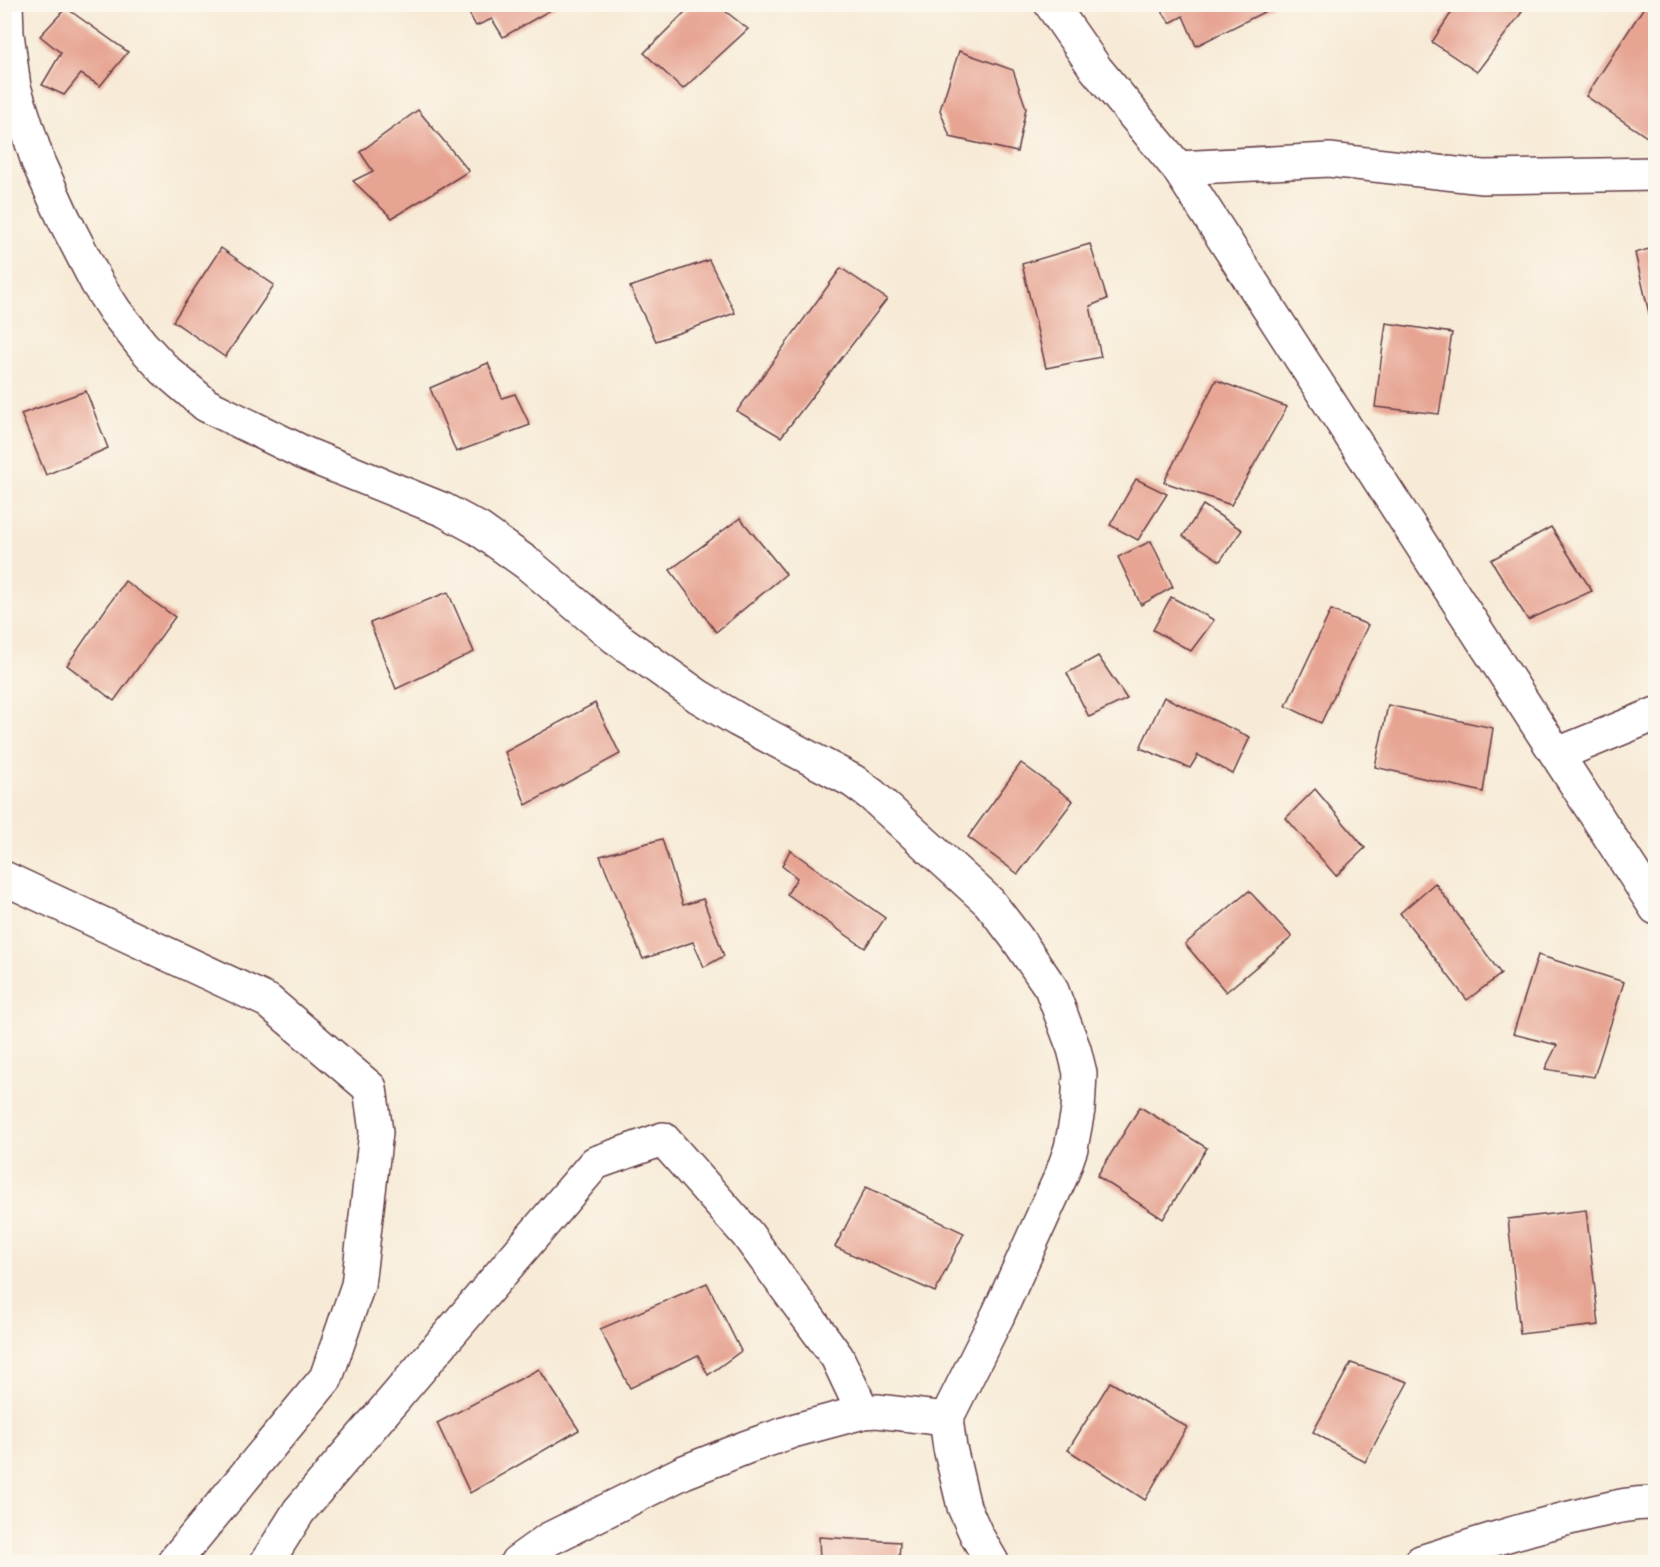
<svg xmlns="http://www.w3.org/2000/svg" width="1660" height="1567" font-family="Itim,sans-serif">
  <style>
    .building { fill: #e7a493 }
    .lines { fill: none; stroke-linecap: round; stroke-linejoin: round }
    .minor-casing { stroke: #643d45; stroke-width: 36 }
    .tertiary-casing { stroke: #643d45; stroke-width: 36 }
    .minor { stroke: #fff; stroke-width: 33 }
    .tertiary { stroke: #fff; stroke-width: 33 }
  </style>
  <rect width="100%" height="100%" fill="#fbf7ec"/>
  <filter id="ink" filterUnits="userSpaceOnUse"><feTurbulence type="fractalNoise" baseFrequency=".0167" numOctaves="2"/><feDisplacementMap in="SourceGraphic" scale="12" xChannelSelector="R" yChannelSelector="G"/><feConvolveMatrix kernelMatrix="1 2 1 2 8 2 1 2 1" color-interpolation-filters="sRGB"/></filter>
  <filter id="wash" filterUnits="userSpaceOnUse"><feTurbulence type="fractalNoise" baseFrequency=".008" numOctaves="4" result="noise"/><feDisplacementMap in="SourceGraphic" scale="24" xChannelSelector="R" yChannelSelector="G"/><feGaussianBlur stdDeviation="1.35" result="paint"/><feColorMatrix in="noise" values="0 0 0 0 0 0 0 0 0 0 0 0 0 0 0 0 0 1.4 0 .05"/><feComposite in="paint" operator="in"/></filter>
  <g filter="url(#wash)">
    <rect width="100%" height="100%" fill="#f7ead6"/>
    <g id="blocks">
      <g class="building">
        <path d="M464 4H561L503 37 492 19 476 26Z"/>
        <path d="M693 4H716L748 29 683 89 644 53Z"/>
        <path d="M1157 4H1272L1274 7 1196 46 1183 16 1170 23Z"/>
        <path d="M1457 4H1508L1522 12 1477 72 1432 42Z"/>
        <path d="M1646 4H1656V143L1586 96Z"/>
        <path d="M66 8 128 52 100 86 81 74 64 95 42 85 61 53 40 36Z"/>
        <path d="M959 51 1013 70 1026 108 1017 152 950 137 940 110Z"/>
        <path d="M418 110 469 171 392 218 353 181 373 171 360 152Z"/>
        <path d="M1090 244 1107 299 1090 306 1101 357 1046 368 1022 264Z"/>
        <path d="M1656 247V325L1652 326 1635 253Z"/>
        <path d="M221 248 274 285 225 357 173 321Z"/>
        <path d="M709 260 735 313 656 341 630 287Z"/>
        <path d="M841 268 887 299 781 437 737 411Z"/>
        <path d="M1386 323 1452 333 1439 414 1375 407Z"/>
        <path d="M488 363 502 398 515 394 530 425 456 452 430 388Z"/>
        <path d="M1216 380 1287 407 1231 505 1164 482Z"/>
        <path d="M86 391 108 448 46 475 21 414Z"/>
        <path d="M1136 479 1167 494 1138 540 1110 525Z"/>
        <path d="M1203 505 1242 530 1220 561 1183 536Z"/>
        <path d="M740 518 786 574 716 632 670 570Z"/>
        <path d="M1551 527 1592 591 1528 620 1491 560Z"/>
        <path d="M1151 541 1173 587 1141 605 1118 557Z"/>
        <path d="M125 581 175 617 114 701 67 665Z"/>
        <path d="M448 592 474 652 396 689 370 623Z"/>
        <path d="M1171 597 1214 620 1191 651 1153 630Z"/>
        <path d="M1331 610 1368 625 1321 723 1286 706Z"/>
        <path d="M1098 656 1127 699 1089 717 1067 673Z"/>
        <path d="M1164 697 1250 737 1233 774 1198 755 1190 768 1140 748Z"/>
        <path d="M595 703 620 754 526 805 505 752Z"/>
        <path d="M1388 705 1493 728 1483 792 1375 767Z"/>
        <path d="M1021 763 1073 801 1018 874 968 837Z"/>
        <path d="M1315 789 1365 848 1336 876 1286 818Z"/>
        <path d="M662 839 683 905 703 899 724 956 704 967 693 942 643 959 600 856Z"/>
        <path d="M790 850 885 918 865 948 787 894 797 878 782 866Z"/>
        <path d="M1435 883 1501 974 1467 1000 1400 913Z"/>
        <path d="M1249 891 1292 937 1226 992 1185 944Z"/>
        <path d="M1538 955 1624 982 1594 1077 1545 1069 1557 1045 1513 1034Z"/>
        <path d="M1140 1107 1207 1148 1163 1219 1097 1176Z"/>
        <path d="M866 1187 964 1233 935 1292 835 1247Z"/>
        <path d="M1586 1210 1599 1325 1520 1334 1508 1219Z"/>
        <path d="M707 1283 741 1351 708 1375 698 1355 630 1388 600 1329Z"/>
        <path d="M1351 1363 1408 1382 1365 1462 1313 1432Z"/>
        <path d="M539 1369 579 1430 470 1493 437 1423Z"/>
        <path d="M1110 1382 1187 1427 1145 1500 1068 1450Z"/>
        <path d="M819 1537 900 1542 899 1562H820Z"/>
      </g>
    </g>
  </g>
  <g filter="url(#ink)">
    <use href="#blocks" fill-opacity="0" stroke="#643d45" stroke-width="1.5"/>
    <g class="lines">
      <g class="minor-casing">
        <g id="minor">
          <path d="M6 4 7 33 14 87 38 162 64 219 97 283 115 311 142 345 165 370 206 405 308 455 444 510 479 529 528 564 615 637 698 696 738 720 853 781 872 795 989 902 1016 937 1051 988 1074 1049 1080 1073 1078 1110 1071 1148 1062 1174 998 1315 946 1419 950 1448 964 1507 977 1536 992 1562"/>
          <path d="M1051 4 1096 69 1178 168 1656 908"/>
          <path d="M1178 168 1329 160 1483 177 1656 174"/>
          <path d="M1558 754 1656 714"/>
          <path d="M267 1562 299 1511 595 1163 663 1139 747 1234 837 1357 863 1412"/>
          <path d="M517 1562 549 1539 684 1472 747 1447 796 1430 863 1412 877 1411 946 1419"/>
          <path d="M1421 1562C1474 1545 1527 1528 1582 1515 1607 1509 1630 1502 1656 1503"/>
        </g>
      </g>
      <g class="tertiary-casing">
        <path id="tertiary" d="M4 878 268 1001 370 1088 376 1132 358 1285 326 1378 174 1562"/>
      </g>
      <use href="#minor" class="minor"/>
      <use href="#tertiary" class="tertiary"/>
    </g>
  </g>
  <rect width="1660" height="1567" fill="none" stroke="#fbf7ec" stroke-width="24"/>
</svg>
